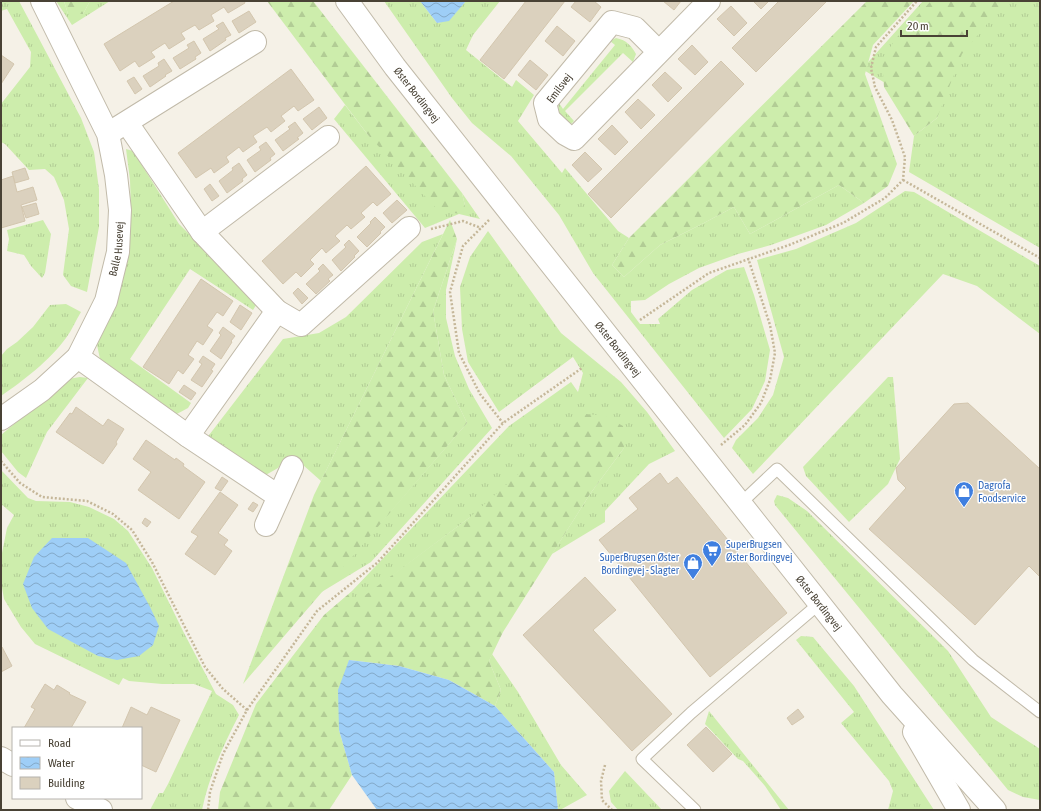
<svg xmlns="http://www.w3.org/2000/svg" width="1041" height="811" font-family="'Asap Condensed',sans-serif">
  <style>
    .grass { fill: url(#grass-tufts) }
    .forest { fill: url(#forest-firs) }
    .water { fill: url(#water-waves) }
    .building { fill: #dbd1be; stroke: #d3c6ae }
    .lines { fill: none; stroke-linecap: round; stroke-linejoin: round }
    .service-casing { stroke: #c1baa9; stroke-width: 13 }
    .minor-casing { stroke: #c1baa9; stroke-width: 24 }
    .tertiary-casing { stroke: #c1baa9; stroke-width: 24 }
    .path { stroke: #c5b799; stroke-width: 2.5; stroke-dasharray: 2 2; stroke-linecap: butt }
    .service { stroke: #fff; stroke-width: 11 }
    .minor { stroke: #fff; stroke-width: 22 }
    .tertiary { stroke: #fff; stroke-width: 22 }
    .labels { text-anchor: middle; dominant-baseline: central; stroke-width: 3; stroke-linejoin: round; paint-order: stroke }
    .street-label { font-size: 11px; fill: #494235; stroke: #fff }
    .shop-label { font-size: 11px; fill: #366cbe; stroke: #fff; text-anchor: start }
  </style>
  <defs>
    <pattern id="grass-tufts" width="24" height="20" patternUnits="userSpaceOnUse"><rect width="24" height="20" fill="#cdedac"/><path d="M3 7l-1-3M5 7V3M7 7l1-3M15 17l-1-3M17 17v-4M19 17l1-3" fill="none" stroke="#b2cc95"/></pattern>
    <pattern id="forest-firs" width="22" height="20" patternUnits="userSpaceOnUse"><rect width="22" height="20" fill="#cdedac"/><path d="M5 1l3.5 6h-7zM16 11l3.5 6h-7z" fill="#b2cc95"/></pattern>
    <pattern id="water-waves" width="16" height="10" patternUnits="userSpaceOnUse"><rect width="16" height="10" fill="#9ecef7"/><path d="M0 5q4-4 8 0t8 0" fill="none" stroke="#83a9c9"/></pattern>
  </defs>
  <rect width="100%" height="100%" fill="#f5f1e7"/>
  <g class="grass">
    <path d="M1 1H19L81 118 94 152 99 189V227L87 292 71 286 63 275 69 229 64 200 54 177 45 169 29 170 5 144 1 142V104L30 67 31 52 7 9 1 11Z"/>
    <path d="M56 1H64L68 14H83L90 1H110L72 25Z"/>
    <path d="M384 1H420L437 23 449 20 466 1H500L473 35 466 50 512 87 516 80 534 95 518 121 562 173 565 168 618 231 629 238 612 265 624 277 660 245 702 224 734 207 750 234 839 185 864 203 826 225 771 245 738 254 699 268 669 284 645 300 631 301V312L640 324H660L658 319 692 290 727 270 744 267 754 295 770 350 765 381 752 409 724 438 593 273 559 215 511 156 472 123 452 98Z"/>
    <path d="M923 1H1040V248L909 172 914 136 937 118 938 115 862 69Z"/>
    <path d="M616 38C626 40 631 45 636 54L633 62 623 53 565 111 574 121 571 124 565 126 557 114 559 103 563 109 615 45 610 41Z"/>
    <path d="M345 105 368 135 465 206 462 193 480 219 459 214 425 228 334 119Z"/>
    <path d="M126 149 133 151 179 224 258 302 253 310 190 269 130 359 191 403 188 408 175 415 106 366 100 359 97 345 111 315 131 210 130 180Z"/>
    <path d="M905 191 914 192 1040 266V334L977 286 943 274 753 474 732 448 736 440 758 418 773 395 784 357 757 260 796 249 856 223Z"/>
    <path d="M43 220 51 234 45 273 42 278 31 266 24 255 7 251 9 239 7 230Z"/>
    <path d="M488 231 561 333 621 382 647 412 675 451 649 464 605 511V522L552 554 590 494 624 448 469 518 352 606V591L509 426 571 382 578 392 583 373 573 357 499 412 468 362 462 329 460 287 470 257Z"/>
    <path d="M443 234 321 481 303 465 284 459 278 468 264 476 206 439 283 339 319 333 346 317 422 242Z"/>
    <path d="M457 239 446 290V318L455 356 469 389 492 428 371 562 320 593 467 423 444 375 433 311Z"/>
    <path d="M66 304 81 312C76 320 72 330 66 338 50 360 23 381 1 396V356L7 349 17 342 33 327 50 305Z"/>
    <path d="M80 377 88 378 47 432 26 478 18 472 1 451V435L68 379Z"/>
    <path d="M888 377H893L900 459 888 484 849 522 806 476 803 467Z"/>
    <path d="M1 470 28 498 36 501 70 502 89 507 114 519 128 531 152 568 184 633 216 694 233 705 239 715C223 746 209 776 202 810H150L159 793H163L168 784 212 691 194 684H162L129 681 123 678 119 685 35 644 21 627 4 599 1 582 2 553 7 528 14 515 1 504Z"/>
    <path d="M777 495 788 498 807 511 948 651 991 717 1040 749V800L1023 797 1008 790 775 505 774 501Z"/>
    <path d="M801 636 813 637 854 686 934 810H888L893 791 889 781 841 723 854 712 796 640Z"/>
    <path d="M492 654 518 692 561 765 587 795 560 810H558L554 772 495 706 501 690 489 661Z"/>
    <path d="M709 711 789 810H781L765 786 743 761 738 759 705 724Z"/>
    <path d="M625 771 662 810H618L611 802 609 791Z"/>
  </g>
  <g class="forest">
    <path d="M64 1H90L83 14H68Z"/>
    <path d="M267 1H313L462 193 465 206 459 214 437 209 368 135Z"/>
    <path d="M867 1H914L873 45 865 74 897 164 888 186 864 203 839 185 750 234 734 207 702 224 660 245 624 277 612 265 629 238Z"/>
    <path d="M931 1H1006L962 54 937 118 914 136 884 87 882 59 898 36Z"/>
    <path d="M450 220 457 239 433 311 444 375 467 423 243 684 314 495Z"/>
    <path d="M586 414 605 416 623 426 624 448 590 494 503 632 489 661 501 690 495 706 449 680 399 666 349 660 339 730 352 775 329 810H218L220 792 256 704 324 615 352 591V605L469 518Z"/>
  </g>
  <g class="water">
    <path d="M420 1H466L449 21 437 23Z"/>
    <path d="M52 538H88L126 563 150 607 159 626 153 645 139 656 117 660 98 656 48 629 32 608 23 584 34 557Z"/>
    <path d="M349 660 399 666 449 680 495 706 554 772 558 810H377L352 775 339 730 338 690Z"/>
  </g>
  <g class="building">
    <path d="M174 1H244L245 3 228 13 224 7 211 15 214 21 199 30 195 25 181 33 185 39 169 49 165 43 151 52 155 57 139 67 135 61 120 71 104 44Z"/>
    <path d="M526 1H565L504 79 480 60Z"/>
    <path d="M576 1H594L601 7 590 22 571 7Z"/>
    <path d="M663 1H681L674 10Z"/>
    <path d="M753 1H769L761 9Z"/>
    <path d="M779 1H827L756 72 732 48Z"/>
    <path d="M731 6 747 23 734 36 717 19Z"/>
    <path d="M249 11 256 22 239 33 232 21Z"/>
    <path d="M223 22 231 35 225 38 226 40 210 51 203 39 219 29 216 26Z"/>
    <path d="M557 26 575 41 563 56 545 41Z"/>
    <path d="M194 41 201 53 195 57 196 59 180 69 173 58 189 48 187 45Z"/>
    <path d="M692 45 708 62 695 75 678 59Z"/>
    <path d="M1 55 14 64 1 84Z"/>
    <path d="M164 59 172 71 165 75 166 76 150 87 143 76 159 66 158 63Z"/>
    <path d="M530 60 548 75 536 90 518 75Z"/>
    <path d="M721 61 744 84 611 218 588 194Z"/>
    <path d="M291 69 314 100 298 111 294 106 281 116 285 121 271 132 267 127 253 136 257 142 243 152 239 147 226 157 229 162 214 173 211 168 196 178 178 153Z"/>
    <path d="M665 72 682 88 668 102 652 85Z"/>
    <path d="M134 77 142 89 135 94 127 81Z"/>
    <path d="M638 99 655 115 641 129 625 112Z"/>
    <path d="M319 107 327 118 312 130 303 119Z"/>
    <path d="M295 122 303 133 297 138 299 139 283 151 275 140 290 129 288 127Z"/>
    <path d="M612 125 628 142 615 155 598 139Z"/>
    <path d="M266 142 275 154 270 158 271 160 255 172 247 160 261 150 259 147Z"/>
    <path d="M585 152 602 169 588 182 572 165Z"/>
    <path d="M239 163 247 175 242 179 243 181 227 193 219 181 233 170 232 168Z"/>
    <path d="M366 166 391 194 377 206 373 202 361 213 365 217 351 229 347 225 335 236 340 241 326 253 322 248 310 260 314 264 301 277 296 272 283 284 262 261Z"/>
    <path d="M25 168 29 179 15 183 12 172Z"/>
    <path d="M13 176 17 192 33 187 37 200 21 205 25 221 1 228V180Z"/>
    <path d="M210 184 219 196 212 201 204 189Z"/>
    <path d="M397 200 407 210 392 223 383 213Z"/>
    <path d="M36 203 39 214 26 218 22 207Z"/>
    <path d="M375 217 385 227 380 232 381 233 367 247 357 237 371 223 370 222Z"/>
    <path d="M349 240 359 251 354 256 355 257 341 271 332 260 346 247 344 245Z"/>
    <path d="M323 264 333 275 328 279 330 281 316 294 306 284 320 271 318 269Z"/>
    <path d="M201 279 233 301 223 316 217 312 207 326 213 330 203 345 197 341 188 355 194 359 183 374 178 370 169 384 143 367Z"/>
    <path d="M298 288 308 298 302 304 293 293Z"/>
    <path d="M240 305 252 313 241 330 230 322Z"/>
    <path d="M223 327 235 336 231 341 232 342 221 359 210 351 221 335 219 333Z"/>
    <path d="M203 356 215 364 211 370 213 371 202 387 191 380 202 364 199 362Z"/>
    <path d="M184 385 196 393 191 400 179 392Z"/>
    <path d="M968 403 1040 469V577L1029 566 975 625 869 529 906 488 898 480 896 468 954 404Z"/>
    <path d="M76 407 103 426 108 419 124 429 116 442 117 444 103 464 56 432 70 413 72 414Z"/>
    <path d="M146 440 175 460 176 458 184 464 183 466 205 482 179 519 138 490 151 472 133 459Z"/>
    <path d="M660 473 668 484 677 477 787 613 710 677 599 540 638 509 629 498Z"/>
    <path d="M222 477 228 481 221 491 215 488Z"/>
    <path d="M220 492 238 505 218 533 228 540 224 545 232 551 215 575 185 554 198 536 191 532Z"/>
    <path d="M253 502 258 505 253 512 248 509Z"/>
    <path d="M145 518 151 522 147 527 142 523Z"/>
    <path d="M585 577 616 610 593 630 672 714 632 751 523 635Z"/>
    <path d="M1 647H2L12 666 1 672Z"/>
    <path d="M45 684 54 690 57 685 70 693 69 694 86 702 71 728H24L35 709 31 707Z"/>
    <path d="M131 707 147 715 151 707 180 720 156 772 141 765V728H122Z"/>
    <path d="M798 709 804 717 792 725 787 718Z"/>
    <path d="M706 727 732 754 713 772 687 745Z"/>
  </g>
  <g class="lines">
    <g class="service-casing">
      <g id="service">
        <path d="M741 503 777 469 973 660 1040 712"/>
        <path d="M695 810 642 759 691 713 820 603"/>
      </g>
    </g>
    <g class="minor-casing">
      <g id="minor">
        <path d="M659 52 635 28 612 22 545 103 549 119 565 134 574 139 709 1"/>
        <path d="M127 123 202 232 277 311 301 325 409 228"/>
        <path d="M114 130 255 42"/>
        <path d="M202 232 328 137"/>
        <path d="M78 357 188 436 278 496"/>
        <path id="s1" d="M1 419 42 390 78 357 106 301 118 252 120 210 116 175 108 134 42 1"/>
        <path d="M188 436 277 311"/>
        <path d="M266 525 292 467"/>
        <path d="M1 758 13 765"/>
        <path d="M77 798 101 810"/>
      </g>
    </g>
    <g class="tertiary-casing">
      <g id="tertiary">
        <path id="s2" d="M347 1 395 67 892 695 995 810"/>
        <path d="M914 732 959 810"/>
      </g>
    </g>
    <g class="path">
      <path d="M903 180 1040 258"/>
      <path d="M489 220 463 246 450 292 459 353 480 394 503 423"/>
      <path d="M431 229 463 221 481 228"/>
      <path d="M640 320 709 273 789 245 843 223 885 198 903 180 905 157 892 120 875 87 871 68 876 47 917 1"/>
      <path d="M721 445 745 425 761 403 770 380 775 353 770 325 748 258"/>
      <path d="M1 461 20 483 42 497 87 501 113 514 132 530 152 562 205 667 223 689 247 710 223 754 210 792 208 810"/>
      <path d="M247 710 317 611 377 563 503 423 582 368"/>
      <path d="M605 765 601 781 602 800 612 810"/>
    </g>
    <use href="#service" class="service"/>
    <use href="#minor" class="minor"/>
    <use href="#tertiary" class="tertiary"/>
  </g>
  <defs>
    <g id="shop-pin" transform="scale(1)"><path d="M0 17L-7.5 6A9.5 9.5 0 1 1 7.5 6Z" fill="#3f7fe0" stroke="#fff"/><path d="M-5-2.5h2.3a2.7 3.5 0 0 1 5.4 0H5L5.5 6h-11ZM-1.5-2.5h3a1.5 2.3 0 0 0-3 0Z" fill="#fff"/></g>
    <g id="supermarket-pin" transform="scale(1)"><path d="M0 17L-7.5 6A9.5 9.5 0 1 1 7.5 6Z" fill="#3f7fe0" stroke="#fff"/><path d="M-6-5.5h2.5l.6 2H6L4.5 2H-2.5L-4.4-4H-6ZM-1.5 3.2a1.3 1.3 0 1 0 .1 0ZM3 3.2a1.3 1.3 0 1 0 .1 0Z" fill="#fff"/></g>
  </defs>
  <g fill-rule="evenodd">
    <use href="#shop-pin" x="964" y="491"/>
    <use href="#supermarket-pin" x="712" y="550"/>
    <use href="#shop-pin" x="693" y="563"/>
  </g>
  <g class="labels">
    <g class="street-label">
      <text transform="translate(559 88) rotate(-53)">Emilsvej</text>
      <text stroke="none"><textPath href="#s2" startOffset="117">Øster Bordingvej</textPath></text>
      <text stroke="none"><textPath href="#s1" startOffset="215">Balle Husevej</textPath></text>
      <text stroke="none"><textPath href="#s2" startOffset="441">Øster Bordingvej</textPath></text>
      <text stroke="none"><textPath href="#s2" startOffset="765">Øster Bordingvej</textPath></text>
    </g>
    <g class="shop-label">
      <text x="978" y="485">Dagrofa<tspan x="978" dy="13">Foodservice</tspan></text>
      <text x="726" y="544">SuperBrugsen<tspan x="726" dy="13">Øster Bordingvej</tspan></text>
      <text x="679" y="557" text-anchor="end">SuperBrugsen Øster<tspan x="679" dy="13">Bordingvej - Slagter</tspan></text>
    </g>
  </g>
  <rect width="1041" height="811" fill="none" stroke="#494235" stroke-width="4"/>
  <rect x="12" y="727" width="130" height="72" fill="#ffffff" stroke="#b6b3ae"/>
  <rect x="20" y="740" width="20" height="6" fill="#ffffff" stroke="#b6b3ae"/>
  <text x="48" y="747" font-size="12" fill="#494235">Road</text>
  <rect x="20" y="757" width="20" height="12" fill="url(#water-waves)" stroke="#b6b3ae"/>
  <text x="48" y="767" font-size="12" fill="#494235">Water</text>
  <rect x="20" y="777" width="20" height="12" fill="#dbd1be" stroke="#b6b3ae"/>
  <text x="48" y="787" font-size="12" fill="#494235">Building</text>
  <path d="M901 30v6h66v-6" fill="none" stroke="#494235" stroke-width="2"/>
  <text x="907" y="30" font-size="12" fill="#494235" stroke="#ffffff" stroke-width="3" paint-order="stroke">20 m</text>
</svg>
